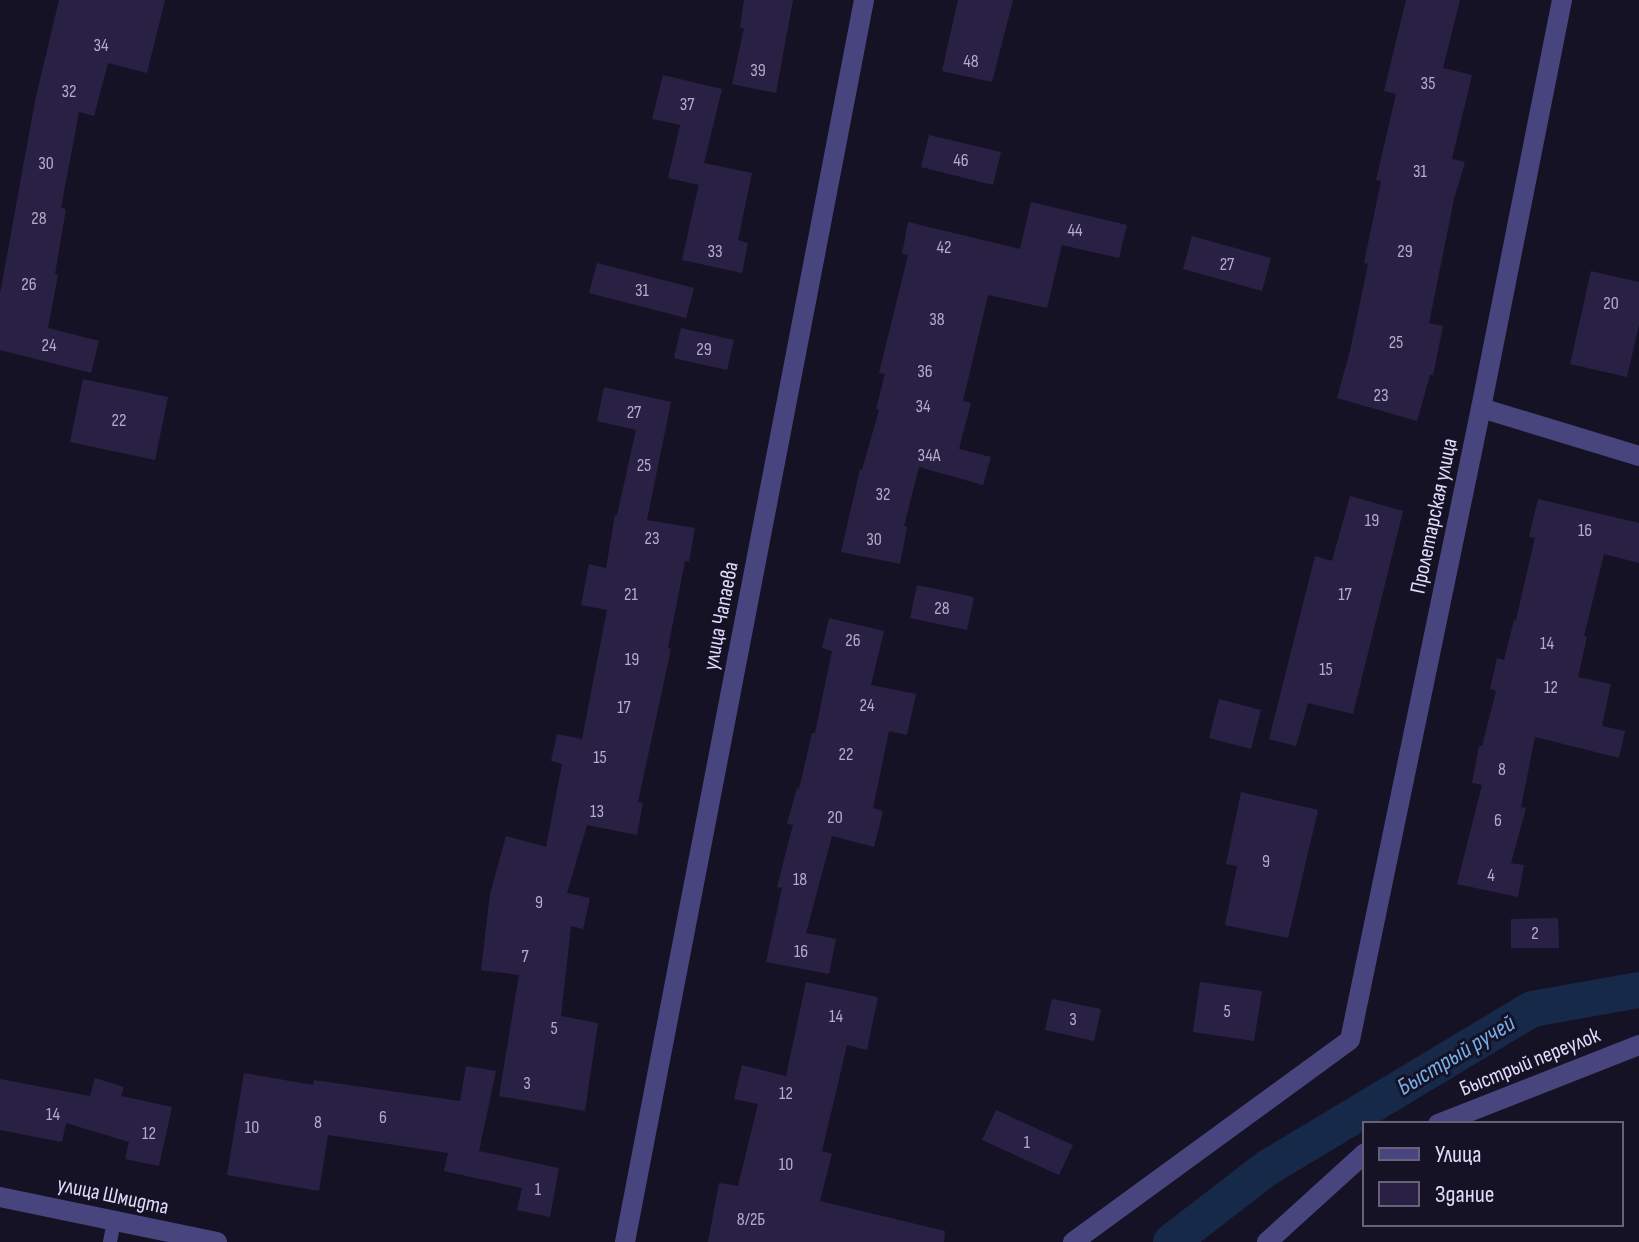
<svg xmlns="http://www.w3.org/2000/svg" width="1639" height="1242" font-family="'Sofia Sans Condensed',sans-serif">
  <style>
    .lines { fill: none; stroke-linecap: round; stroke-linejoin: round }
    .canal { stroke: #172949; stroke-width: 36 }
    .building { fill: #292143 }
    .lane { stroke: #48447d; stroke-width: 14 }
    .street { stroke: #48447d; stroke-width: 20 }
    .labels { text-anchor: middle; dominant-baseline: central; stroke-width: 6; stroke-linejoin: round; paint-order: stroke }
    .number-label { font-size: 18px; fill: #b2accc }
    .street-label { font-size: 22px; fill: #e0dbfa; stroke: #161225 }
    .water-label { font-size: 24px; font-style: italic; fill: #76b1ec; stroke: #161225 }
  </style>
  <rect width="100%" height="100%" fill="#161225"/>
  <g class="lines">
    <path class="canal" d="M1171 1242 1267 1168 1532 1009 1639 990"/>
  </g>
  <g class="building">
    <path d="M59 0H165L147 73 108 63 94 116 79 112 61 208 66 209 55 274 58 275 48 328 99 341 91 373 0 350V294L35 101Z"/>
    <path d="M744 0H793L776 93 732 84 744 28H740Z"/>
    <path d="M958 0H1013L992 82 942 71Z"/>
    <path d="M1406 0H1460L1443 68 1472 75 1452 159 1465 162 1454 199 1429 323 1443 326 1433 375H1430L1417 421 1337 398 1350 351 1368 264 1364 263 1381 181 1376 180 1396 94 1384 91Z"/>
    <path d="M663 75 722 89 704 163 752 173 738 240 748 243 742 273 682 260 703 165 699 185 668 178 680 125 652 119Z"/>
    <path d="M929 135 1001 152 993 185 921 167Z"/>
    <path d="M1031 202 1127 225 1119 258 1062 245 1047 308 988 295 963 401 971 403 959 449 991 457 983 485 919 467 904 526 907 527 900 564 841 552 860 469 862 470 879 410 876 409 885 374 879 373 908 255 902 254 908 222 1020 249Z"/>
    <path d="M1192 236 1271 258 1262 291 1183 269Z"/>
    <path d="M597 263 694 288 686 318 589 293Z"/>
    <path d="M1591 271 1639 282V325L1627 377 1570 364Z"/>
    <path d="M681 328 734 340 727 370 674 358Z"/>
    <path d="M83 379 168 397 155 460 70 442Z"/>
    <path d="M604 387 671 402 647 520 695 528 689 562 685 561 668 648 671 649 638 802 643 803 637 835 587 825 567 893 590 898 583 929 571 926 561 1016 598 1023 585 1111 499 1096 519 975 481 970 490 894 506 836 546 847 562 764 551 761 557 734 582 739 607 610 581 605 589 564 606 568 615 515H617L636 430 597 421Z"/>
    <path d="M1350 496 1403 511 1353 714 1308 703 1296 746 1269 739 1315 556 1332 561Z"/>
    <path d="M1538 499 1639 523V563L1604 554 1584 636 1587 637 1578 677 1611 684 1602 726 1625 731 1619 758 1535 737 1521 807 1526 808 1511 863 1524 865 1518 897 1457 884 1482 785 1472 783 1479 746H1482L1496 691 1490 689 1497 658 1504 660 1514 620H1516L1535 538 1529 537Z"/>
    <path d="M917 585 974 597 967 630 910 618Z"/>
    <path d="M829 618 884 631 871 685 916 694 907 735 889 731 873 808 883 811 874 847 832 836 806 933 836 939 829 974 766 962 782 888 777 887 793 825 787 824 797 788 799 789 812 733H815L832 651 822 648Z"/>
    <path d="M1219 699 1261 710 1251 749 1209 738Z"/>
    <path d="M1241 792 1318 810 1288 938 1225 925 1237 866 1226 864Z"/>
    <path d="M1558 918 1559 948H1511V919Z"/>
    <path d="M806 982 878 997 867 1050 847 1045 822 1151 832 1154 820 1201 945 1231 944 1242H708L719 1183 738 1186 758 1104 734 1099 742 1065 786 1076Z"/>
    <path d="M1200 982 1262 991 1254 1041 1193 1032Z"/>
    <path d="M1052 999 1101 1009 1094 1041 1045 1030Z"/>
    <path d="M466 1066 496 1071 479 1151 559 1168 550 1217 517 1210 522 1188 444 1171 448 1153 328 1135 319 1191 227 1175 244 1073 313 1085 314 1080 460 1101Z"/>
    <path d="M95 1078 124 1087 121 1096 172 1107 159 1166 125 1159 129 1142 66 1123 62 1142 0 1130V1079L90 1096Z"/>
    <path d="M996 1110 1073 1145 1059 1175 982 1140Z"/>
  </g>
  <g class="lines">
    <path class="lane" d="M110 1242 114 1221"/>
    <g class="street">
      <path d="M1481 408 1639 456"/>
      <path d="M1438 1124 1639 1045"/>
      <path d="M0 1197 217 1242"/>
      <path d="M625 1242 864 0"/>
      <path d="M1073 1242 1350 1040 1481 408 1562 0"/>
      <path d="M1267 1242 1365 1153"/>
    </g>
  </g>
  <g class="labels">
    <g class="number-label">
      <text x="101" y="45">34</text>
      <text x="971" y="61">48</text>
      <text x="758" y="70">39</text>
      <text x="1428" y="83">35</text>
      <text x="69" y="91">32</text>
      <text x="687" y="104">37</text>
      <text x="961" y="160">46</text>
      <text x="46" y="163">30</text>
      <text x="1420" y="171">31</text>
      <text x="39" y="218">28</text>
      <text x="1075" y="230">44</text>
      <text x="944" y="247">42</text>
      <text x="715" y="251">33</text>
      <text x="1405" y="251">29</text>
      <text x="1227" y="264">27</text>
      <text x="29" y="284">26</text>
      <text x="642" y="290">31</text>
      <text x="1611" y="303">20</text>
      <text x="937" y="319">38</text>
      <text x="1396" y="342">25</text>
      <text x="49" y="345">24</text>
      <text x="704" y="349">29</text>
      <text x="925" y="371">36</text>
      <text x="1381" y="395">23</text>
      <text x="923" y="406">34</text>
      <text x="634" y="412">27</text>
      <text x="119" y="420">22</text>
      <text x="929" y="455">34А</text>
      <text x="644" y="465">25</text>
      <text x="883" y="494">32</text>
      <text x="1372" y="520">19</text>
      <text x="1585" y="530">16</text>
      <text x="652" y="538">23</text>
      <text x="874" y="539">30</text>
      <text x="631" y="594">21</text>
      <text x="1345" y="594">17</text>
      <text x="942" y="608">28</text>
      <text x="853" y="640">26</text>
      <text x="1547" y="643">14</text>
      <text x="632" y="659">19</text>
      <text x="1326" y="669">15</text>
      <text x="1551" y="687">12</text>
      <text x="867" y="705">24</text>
      <text x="624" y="707">17</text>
      <text x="846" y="754">22</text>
      <text x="600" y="757">15</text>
      <text x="1502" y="769">8</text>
      <text x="597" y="811">13</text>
      <text x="835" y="817">20</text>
      <text x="1498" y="820">6</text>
      <text x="1266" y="861">9</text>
      <text x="1491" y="875">4</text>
      <text x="800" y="879">18</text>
      <text x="539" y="902">9</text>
      <text x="1535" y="933">2</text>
      <text x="801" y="951">16</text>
      <text x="525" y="956">7</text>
      <text x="1227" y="1011">5</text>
      <text x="836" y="1016">14</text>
      <text x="1073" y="1019">3</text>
      <text x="554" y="1028">5</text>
      <text x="527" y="1083">3</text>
      <text x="786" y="1093">12</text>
      <text x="53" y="1114">14</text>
      <text x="383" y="1117">6</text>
      <text x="318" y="1122">8</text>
      <text x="252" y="1127">10</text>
      <text x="149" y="1133">12</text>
      <text x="1027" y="1142">1</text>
      <text x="786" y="1164">10</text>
      <text x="538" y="1189">1</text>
      <text x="751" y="1219">8/2Б</text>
    </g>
    <g class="street-label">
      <text transform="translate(1434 516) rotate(-78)">Пролетарская улица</text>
      <text transform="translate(721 616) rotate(-79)">улица Чапаева</text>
      <text transform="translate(1530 1062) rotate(-22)">Быстрый переулок</text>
      <text transform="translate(113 1196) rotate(12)">улица Шмидта</text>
    </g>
    <g class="water-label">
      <text transform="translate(1456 1055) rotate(-31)">Быстрый ручей</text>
    </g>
  </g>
  <rect x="1363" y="1122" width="260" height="104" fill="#161225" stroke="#67627a" stroke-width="2"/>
  <rect x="1379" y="1148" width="40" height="12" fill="#48447d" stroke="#67627a" stroke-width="2"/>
  <text x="1435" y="1162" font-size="24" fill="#e0dbfa">Улица</text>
  <rect x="1379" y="1182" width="40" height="24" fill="#292143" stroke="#67627a" stroke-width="2"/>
  <text x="1435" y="1202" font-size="24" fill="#e0dbfa">Здание</text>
</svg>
